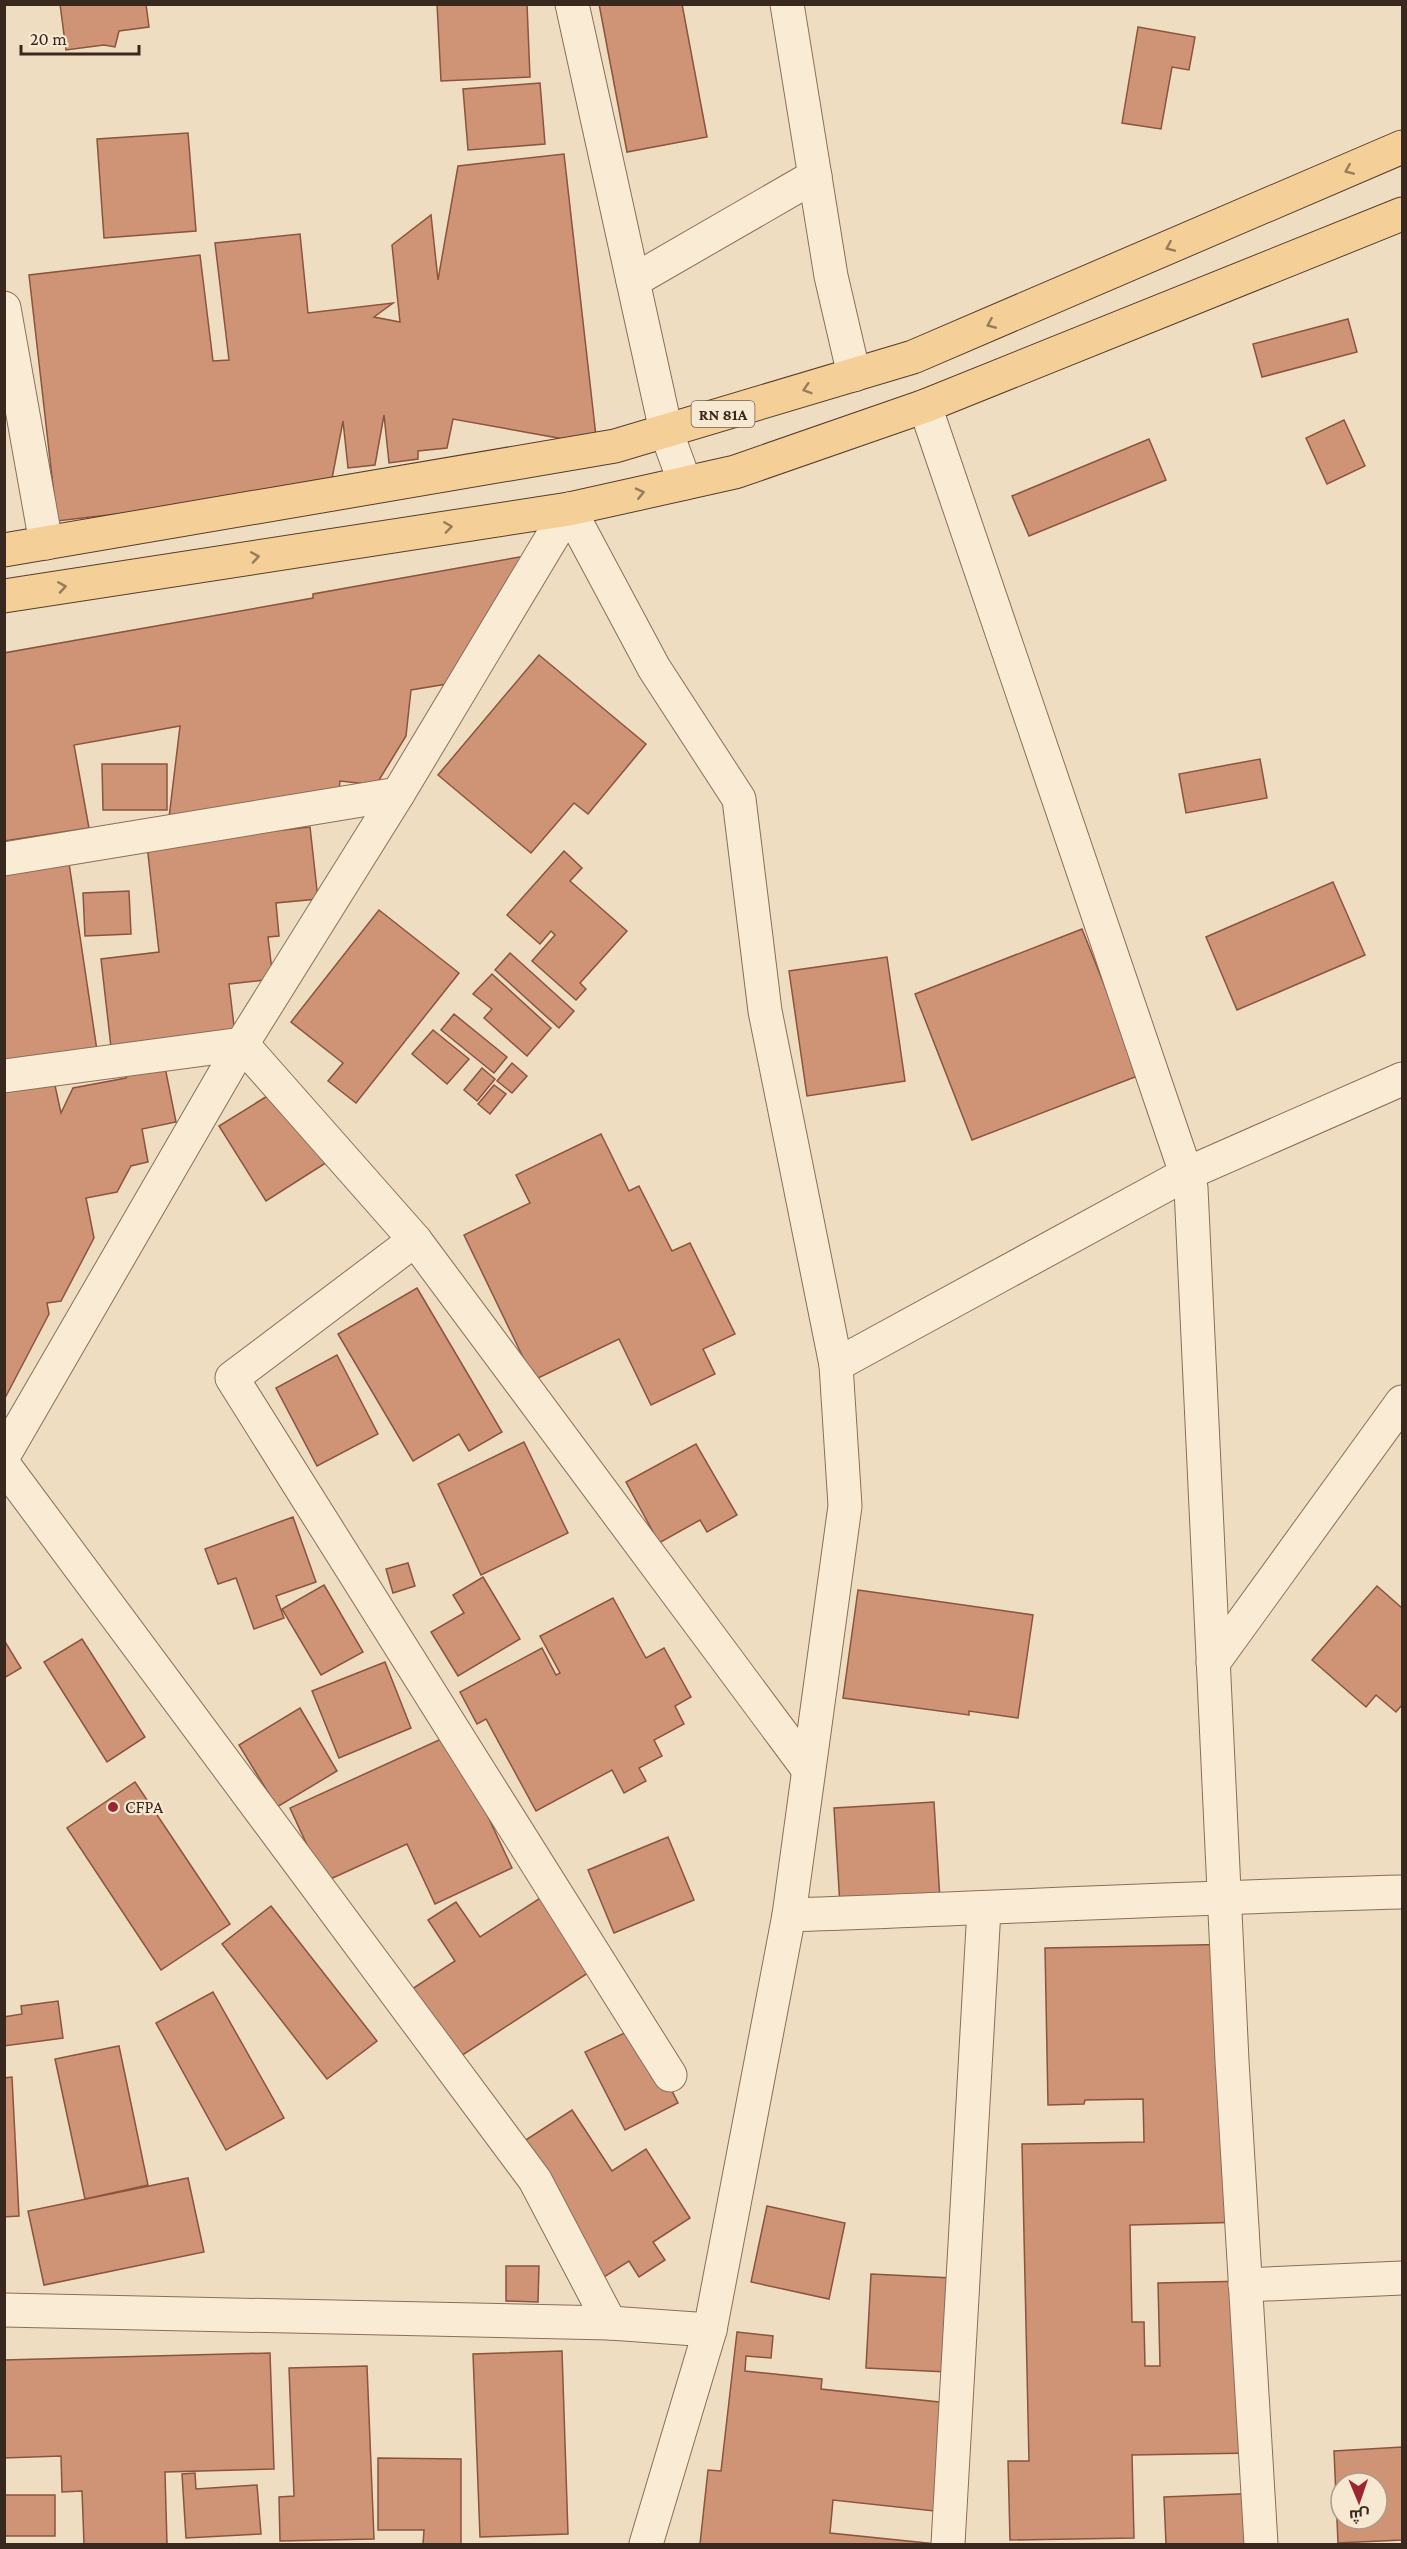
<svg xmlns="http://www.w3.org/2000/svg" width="1407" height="2549" font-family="'Crimson Pro',Cairo,serif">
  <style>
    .building { fill: #cf9376; stroke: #8a543d; stroke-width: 1.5; fill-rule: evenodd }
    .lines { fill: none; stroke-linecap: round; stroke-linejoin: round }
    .street-casing { stroke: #8a6e58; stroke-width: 35 }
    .primary-casing { stroke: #573c2d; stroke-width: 35 }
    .street { stroke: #faebd5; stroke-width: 33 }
    .primary { stroke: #f4cf97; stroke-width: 33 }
    .oneway { stroke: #967c5a }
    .poi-dot { fill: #9b2631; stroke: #f7e8d1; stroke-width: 2 }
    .labels { text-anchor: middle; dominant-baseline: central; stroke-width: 4.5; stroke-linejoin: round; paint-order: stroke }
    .shield { fill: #f7e8d1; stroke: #726253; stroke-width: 1.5 }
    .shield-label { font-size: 16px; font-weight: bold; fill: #39281d }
    .poi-label { font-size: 18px; fill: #39281d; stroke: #f7e8d1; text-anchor: start }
  </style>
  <rect width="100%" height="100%" fill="#efddc1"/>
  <g class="building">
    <path d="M60 4H146L149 27 119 31 115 47 104 45 66 50Z"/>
    <path d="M437 4H527L530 77 441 81Z"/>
    <path d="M599 4H682L707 137 627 152Z"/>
    <path d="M1138 27 1195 37 1189 70 1172 67 1161 129 1122 123Z"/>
    <path d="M540 83 545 144 468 150 463 89Z"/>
    <path d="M188 133 196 231 104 238 97 139Z"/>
    <path d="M564 154 597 445 453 419 447 448 418 451V459L389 463 384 415 375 465 348 468 343 421 330 489 57 521 29 275 200 255 213 361 229 360 215 243 300 234 308 313 393 303 374 317 400 322 392 245 431 215 438 280 458 166Z"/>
    <path d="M1348 319 1357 352 1262 377 1253 344Z"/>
    <path d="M1344 420 1365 466 1327 484 1306 438Z"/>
    <path d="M1149 439 1166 480 1029 536 1012 496Z"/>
    <path d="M525 556 447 684 411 690 406 736 376 785 340 781 339 790 168 826 180 726 74 745 89 828 4 841V653L313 598V594Z"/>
    <path d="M539 655 646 744 588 814 574 803 531 853 438 775Z"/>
    <path d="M1260 759 1267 798 1186 813 1179 774Z"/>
    <path d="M102 764H167V810H103Z"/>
    <path d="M310 827 318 899 276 903 279 936 268 937 273 979 229 984 235 1034 111 1047 101 959 159 952 147 845Z"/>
    <path d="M564 851 582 868 570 881 627 931 580 983 586 989 576 1000 532 961 555 935 551 931 540 944 507 915Z"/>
    <path d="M69 863 98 1057 4 1071V872Z"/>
    <path d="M1333 882 1365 955 1237 1010 1206 937Z"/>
    <path d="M129 891 131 934 85 936 83 893Z"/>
    <path d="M379 910 459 973 356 1103 328 1081 343 1063 291 1022Z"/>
    <path d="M1082 929 1140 1075 972 1140 915 994Z"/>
    <path d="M510 953 574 1011 559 1028 495 970Z"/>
    <path d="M887 957 905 1081 807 1096 789 971Z"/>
    <path d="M492 974 551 1028 527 1056 484 1018 492 1009 473 994Z"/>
    <path d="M454 1014 507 1057 494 1073 441 1030Z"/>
    <path d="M433 1030 469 1059 447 1084 412 1054Z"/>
    <path d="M164 1062 176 1122 142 1129 148 1162 131 1166 117 1192 86 1198 94 1238 61 1301 47 1303 49 1314 4 1400V1090L54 1081 61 1113 73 1088 126 1078 131 1068Z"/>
    <path d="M512 1063 527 1076 512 1093 497 1081Z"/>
    <path d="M482 1068 495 1079 477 1101 464 1090Z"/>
    <path d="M285 1085 332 1159 266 1201 219 1126Z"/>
    <path d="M494 1085 506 1094 490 1114 478 1104Z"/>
    <path d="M601 1134 629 1191 639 1186 672 1251 690 1243 735 1334 703 1349 715 1374 651 1405 619 1339 534 1380 464 1235 530 1203 516 1175Z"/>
    <path d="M417 1288 502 1432 469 1451 459 1434 413 1461 338 1334Z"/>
    <path d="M337 1355 378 1434 317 1466 276 1388Z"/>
    <path d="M524 1442 568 1533 481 1575 438 1484Z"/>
    <path d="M696 1444 737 1515 707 1532 700 1520 659 1543 626 1482Z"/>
    <path d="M293 1517 316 1582 276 1596 284 1618 254 1629 236 1578 218 1584 205 1549Z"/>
    <path d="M408 1563 415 1586 393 1593 386 1569Z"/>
    <path d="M483 1577 520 1639 458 1676 431 1632 464 1613 453 1595Z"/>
    <path d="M324 1585 363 1652 321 1675 282 1609Z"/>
    <path d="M1377 1586 1402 1608V1705L1396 1712 1376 1695 1366 1707 1312 1660Z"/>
    <path d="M858 1590 1033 1615 1018 1718 969 1711V1715L843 1698Z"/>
    <path d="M613 1598 646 1658 664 1648 691 1697 675 1706 684 1724 654 1740 662 1756 639 1768 646 1781 624 1793 612 1770 536 1811 486 1719 477 1724 460 1692 542 1648 556 1675 560 1673 540 1636Z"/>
    <path d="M82 1639 145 1737 107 1762 44 1662Z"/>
    <path d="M4 1640 21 1668 4 1678Z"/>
    <path d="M385 1662 411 1728 339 1758 312 1691Z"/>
    <path d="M300 1708 337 1771 277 1807 239 1745Z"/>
    <path d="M450 1735 512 1868 435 1904 407 1844 324 1882 290 1808Z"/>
    <path d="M135 1782 230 1924 161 1970 67 1828Z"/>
    <path d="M934 1802 941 1916 841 1922 834 1808Z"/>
    <path d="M668 1837 694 1900 614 1933 588 1870Z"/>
    <path d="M545 1895 594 1969 458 2058 412 1989 455 1961 428 1920 456 1902 480 1937Z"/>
    <path d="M271 1906 377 2041 327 2079 222 1944Z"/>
    <path d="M1242 1944 1248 2222 1130 2225 1132 2322H1144L1145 2366H1160L1158 2283 1249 2281 1253 2453 1132 2455 1134 2538 1010 2540 1008 2461H1029L1022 2144 1144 2142 1143 2099 1085 2100 1084 2104 1048 2105 1045 1948Z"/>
    <path d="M213 1992 284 2118 226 2150 156 2023Z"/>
    <path d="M58 2001 63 2038 4 2046V2017L22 2014 21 2006Z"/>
    <path d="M639 2026 678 2103 625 2130 585 2052Z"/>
    <path d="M119 2046 148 2185 85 2199 55 2059Z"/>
    <path d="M12 2077 19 2216 4 2217V2078Z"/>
    <path d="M572 2110 612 2171 646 2149 690 2218 653 2242 665 2260 639 2277 629 2261 604 2277 518 2145Z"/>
    <path d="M188 2178 204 2252 44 2285 28 2211Z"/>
    <path d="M767 2206 845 2223 829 2299 751 2282Z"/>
    <path d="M506 2266H539L538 2302 506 2301Z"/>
    <path d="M871 2274 972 2279 967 2373 866 2368Z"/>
    <path d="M737 2332 773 2336 771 2358 746 2356 745 2371 822 2379 821 2389 966 2405 953 2513 833 2500 830 2533 937 2544H700L708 2470 721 2471Z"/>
    <path d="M562 2351 568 2534 480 2537 473 2354Z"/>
    <path d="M270 2353 274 2469 165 2472 167 2544H84L82 2491 62 2492 61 2456 4 2458V2360Z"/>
    <path d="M367 2366 374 2539 280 2541 279 2497 294 2496 289 2368Z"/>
    <path d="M1402 2447V2540L1338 2543 1334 2451ZM1341 2483H1377V2519H1341Z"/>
    <path d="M378 2458 461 2459V2544H423L424 2530H378Z"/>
    <path d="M195 2473 196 2489 257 2485 261 2534 186 2538 182 2474Z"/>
    <path d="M1262 2493 1265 2544H1166L1164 2497Z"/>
    <rect x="4" y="2495" width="51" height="41"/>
  </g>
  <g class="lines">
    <g class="street-casing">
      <g id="street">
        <path d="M572 4 666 431 685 483"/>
        <path d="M787 4 831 276 854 375"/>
        <path d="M633 281 815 176"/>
        <path d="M4 308 46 543"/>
        <path d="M925 406 1191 1188 1232 2061 1261 2544"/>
        <path d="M569 509 654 668 739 799 765 1011 836 1365 845 1506 789 1915 710 2330 646 2544"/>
        <path d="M4 859 398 794"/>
        <path d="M4 1076 242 1044 415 1240"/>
        <path d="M836 1365 1186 1174 1402 1079"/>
        <path d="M4 1455 242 1044 398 794 569 509"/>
        <path d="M4 1465 535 2180 610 2323"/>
        <path d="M1213 1663 1402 1402"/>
        <path d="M789 1915C994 1908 1198 1897 1402 1892"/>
        <path d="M670 2075 232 1378 415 1240 808 1769"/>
        <path d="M1245 2285 1402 2278"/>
        <path d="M4 2310 610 2323 710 2330"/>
        <path d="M948 2544 984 1909"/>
      </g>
    </g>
    <g class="primary-casing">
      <g id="primary">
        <path d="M4 550 615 446 913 357 1402 147"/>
        <path d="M4 596 569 509 735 472 925 406 1402 214"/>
      </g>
    </g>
    <use href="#street" class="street"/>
    <use href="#primary" class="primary"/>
  </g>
  <defs><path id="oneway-chevron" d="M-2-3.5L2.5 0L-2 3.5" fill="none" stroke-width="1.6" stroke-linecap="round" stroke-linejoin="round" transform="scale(1.5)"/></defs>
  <g class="oneway">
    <use href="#oneway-chevron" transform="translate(1349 170) rotate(157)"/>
    <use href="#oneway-chevron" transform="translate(1170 247) rotate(157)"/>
    <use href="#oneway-chevron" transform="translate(991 324) rotate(157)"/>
    <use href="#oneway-chevron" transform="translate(807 389) rotate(163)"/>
    <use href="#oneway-chevron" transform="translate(640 493) rotate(-13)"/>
    <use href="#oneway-chevron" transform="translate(448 527) rotate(-8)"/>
    <use href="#oneway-chevron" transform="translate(255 557) rotate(-9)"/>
    <use href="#oneway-chevron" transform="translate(62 587) rotate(-9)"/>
  </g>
  <circle class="poi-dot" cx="113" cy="1807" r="6"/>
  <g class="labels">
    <rect class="shield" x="691.5" y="401" width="63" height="26" rx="4.5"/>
    <g class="shield-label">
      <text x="723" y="414">RN 81A</text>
    </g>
    <g class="poi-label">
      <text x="125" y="1807">CFPA</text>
    </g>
  </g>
  <rect width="1407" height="2549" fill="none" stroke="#39281d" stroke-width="12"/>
  <g transform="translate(1359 2501) rotate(178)"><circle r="28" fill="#f7e8d1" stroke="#ab9b89" stroke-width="1.5"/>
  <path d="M0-4.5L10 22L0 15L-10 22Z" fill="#9b2631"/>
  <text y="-9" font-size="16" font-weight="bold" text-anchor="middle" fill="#39281d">ش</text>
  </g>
  <path d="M21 45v9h118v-9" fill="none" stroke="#39281d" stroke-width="3"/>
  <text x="30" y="45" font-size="18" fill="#39281d" stroke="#f7e8d1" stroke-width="4.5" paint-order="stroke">20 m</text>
</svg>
